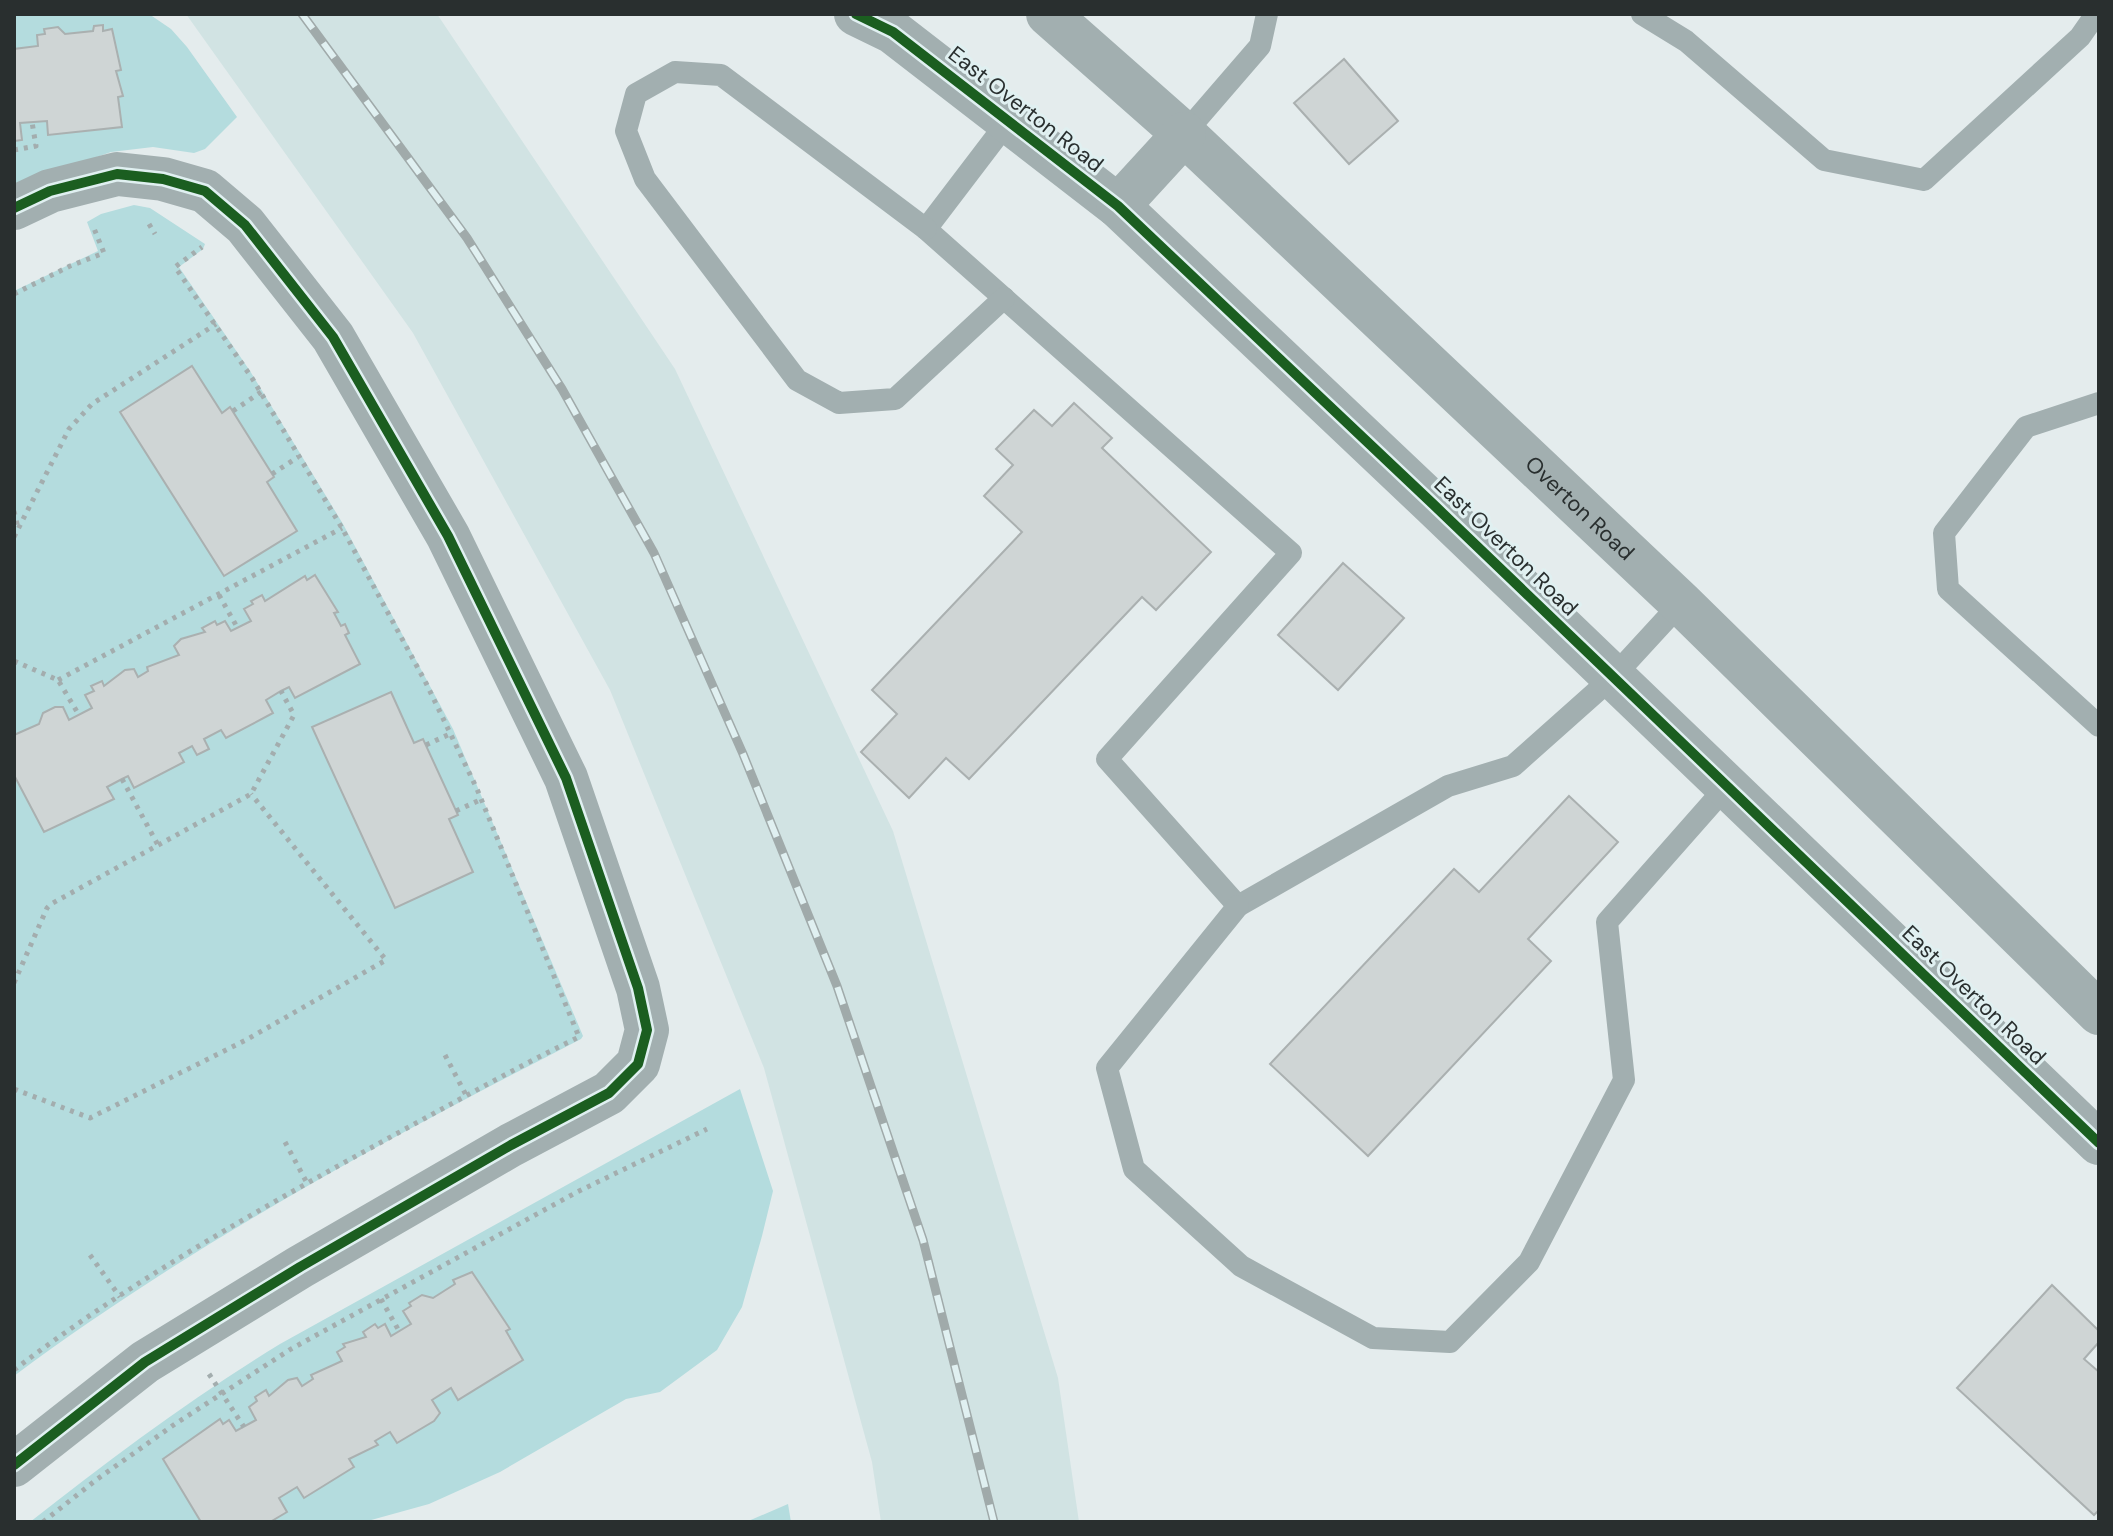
<svg xmlns="http://www.w3.org/2000/svg" width="2113" height="1536" font-family="'DM Sans',sans-serif">
  <style>
    .built { fill: #d1e3e3 }
    .green { fill: #b4dcde }
    .building { fill: #cfd5d5; stroke: #aab0b0; stroke-width: 2 }
    .lines { fill: none; stroke-linecap: round; stroke-linejoin: round }
    .path { stroke: #a3adae; stroke-width: 5; stroke-dasharray: 4 6; stroke-linecap: butt }
    .service { stroke: #a2afb0; stroke-width: 22 }
    .minor { stroke: #a2afb0; stroke-width: 44 }
    .tertiary { stroke: #a2afb0; stroke-width: 44 }
    .rail-casing { stroke: #a0aaaa; stroke-width: 9 }
    .rail { stroke: #e0f0f1; stroke-width: 6; stroke-dasharray: 18; stroke-linecap: butt }
    .cycleway-casing { stroke: #e0f0f1; stroke-width: 15 }
    .cycleway { stroke: #1b5e20; stroke-width: 10 }
    .labels { text-anchor: middle; dominant-baseline: central; stroke-width: 6; stroke-linejoin: round; paint-order: stroke }
    .street-label { font-size: 22px; fill: #292f2f; stroke: #e0f0f1 }
  </style>
  <rect width="100%" height="100%" fill="#e4eced"/>
  <path class="built" d="M186 14H437L675 369 893 831 1058 1378 1079 1522H881L872 1462 764 1068 610 690 413 333Z"/>
  <g class="green">
    <path d="M14 14H149L171 29 187 47 237 117 205 149 194 153 153 147 111 152 14 186Z"/>
    <path d="M134 205 150 208 205 244 203 249 179 267 250 371 343 524 453 729 583 1036 581 1039C385 1140 191 1244 14 1376V291L98 251 87 222 101 214Z"/>
    <path d="M740 1089 773 1191 762 1236 742 1307 717 1350 660 1392 626 1399 500 1472 429 1504 364 1522H30C110 1459 192 1398 280 1344Z"/>
    <path d="M788 1504 791 1522H746Z"/>
  </g>
  <g class="building">
    <path d="M103 25V31L112 29 121 70 116 71 123 96 118 97 122 127 48 135 47 121 20 123 22 140 14 141V49L38 46 37 35 45 34 44 29 58 27 65 34 93 31 94 26Z"/>
    <path d="M1344 59 1398 121 1349 164 1294 103Z"/>
    <path d="M192 366 222 413 230 407 274 477 267 482 297 531 224 576 120 412Z"/>
    <path d="M1074 403 1112 438 1102 448 1211 552 1156 610 1142 597 969 779 946 758 909 798 861 752 897 714 872 690 1022 532 984 496 1013 465 996 449 1034 410 1052 426Z"/>
    <path d="M1343 563 1404 618 1338 690 1278 635Z"/>
    <path d="M315 575 338 612 334 613 341 626 345 624 349 633 345 635 360 664 295 698 289 687 281 691 266 700 273 713 226 738 221 730 204 739 209 749 197 755 192 746 179 753 184 762 134 788 128 776 122 779 107 787 114 799 44 832 14 775V735L39 724 43 713 55 707H63L69 720 92 708 85 695 94 691 91 686 102 681 104 686 125 670 134 669 138 677 148 671 147 667 179 655 174 646 181 639 205 632 202 628 215 621 217 625 225 621 231 631 251 621 244 609 253 604 251 601 262 595 265 601 305 576 307 580Z"/>
    <path d="M391 692 414 743 423 739 458 815 449 819 473 872 395 908 312 727Z"/>
    <path d="M1569 796 1618 842 1528 939 1551 961 1368 1156 1270 1064 1454 869 1479 892Z"/>
    <path d="M472 1272 510 1329 506 1331 523 1360 458 1400 451 1388 432 1400 440 1413 434 1421 397 1443 390 1432 375 1441 378 1445 349 1459 354 1467 304 1498 297 1487 279 1498 287 1512 270 1522H201L163 1459 220 1419 223 1424 229 1420 236 1431 256 1420 249 1407 257 1401 255 1397 266 1390 269 1396 288 1380 297 1378 302 1386 313 1379 311 1375 342 1361 337 1352 345 1347 343 1344 366 1337 363 1332 375 1324 378 1328 385 1324 391 1336 411 1324 403 1311 411 1306 409 1303 422 1295 433 1298 455 1284 453 1280Z"/>
    <path d="M2052 1285 2099 1331V1342L2084 1359 2099 1372V1510L2094 1515 1957 1388Z"/>
  </g>
  <g class="lines">
    <g class="path">
      <path d="M14 150 36 146 32 122"/>
      <path d="M149 224 155 234"/>
      <path d="M14 294 70 266 104 253 93 226"/>
      <path d="M233 411 261 392"/>
      <path d="M272 474 298 457"/>
      <path d="M14 511 18 528"/>
      <path d="M14 537 69 429 92 404 216 324"/>
      <path d="M219 595 237 627"/>
      <path d="M14 661 58 680 79 715"/>
      <path d="M58 680 342 528"/>
      <path d="M426 745 452 733"/>
      <path d="M122 779 158 845"/>
      <path d="M456 811 482 799"/>
      <path d="M14 983 47 908 51 904 251 794 294 715 281 691"/>
      <path d="M445 1055 466 1095"/>
      <path d="M14 1089 90 1118 246 1040 386 960 251 794"/>
      <path d="M285 1142 307 1183"/>
      <path d="M90 1255 120 1297"/>
      <path d="M381 1299 399 1331"/>
      <path d="M14 1370C136 1277 272 1202 407 1128 464 1097 521 1065 579 1037L477 789 426 683 342 528 252 378 175 267 202 247"/>
      <path d="M209 1374 244 1427"/>
      <path d="M43 1522 96 1480 175 1424 291 1349 577 1192 707 1129"/>
    </g>
    <g class="service">
      <path d="M1642 14 1686 41 1824 160 1924 180 2080 37 2096 14"/>
      <path d="M1009 120 926 229 1291 553 1107 759 1238 906 1448 786 1513 766 1613 677 1681 603"/>
      <path d="M1184 134 1260 46 1267 14"/>
      <path d="M926 229 721 75 675 72 636 94 626 131 645 179 797 380 839 403 895 399 1004 298"/>
      <path d="M2099 403 2026 427 1944 533 1948 589 2099 726"/>
      <path d="M1238 906 1107 1068 1134 1169 1241 1266 1373 1338 1450 1342 1529 1262 1624 1080 1607 922 1727 786"/>
    </g>
    <path class="minor" d="M14 208 50 191 117 174 163 179 205 191 245 225 333 337 448 536 566 778 638 988 647 1030 638 1064 609 1093 511 1145 300 1267 145 1362 14 1465"/>
    <g class="tertiary">
      <path d="M856 14 893 32 1118 206 1434 505 2099 1143"/>
      <path id="s1" d="M1048 14 1184 134 1681 603 2099 1013"/>
      <path d="M1118 206 1184 134"/>
    </g>
    <g class="rail-casing">
      <path id="rail" d="M302 14 467 238 562 389 654 553 743 754 837 986 923 1240 994 1522"/>
    </g>
    <use href="#rail" class="rail"/>
    <g class="cycleway-casing">
      <g id="cycleway">
        <path d="M856 14 893 32 1118 206 1434 505 2099 1143"/>
        <path d="M14 208 50 191 117 174 163 179 205 191 245 225 333 337 448 536 566 778 638 988 647 1030 638 1064 609 1093 511 1145 300 1267 145 1362 14 1465"/>
      </g>
    </g>
    <use href="#cycleway" class="cycleway"/>
  </g>
  <g class="labels">
    <g class="street-label">
      <text transform="translate(1026 109) rotate(38)">East Overton Road</text>
      <text stroke="none"><textPath href="#s1" startOffset="726">Overton Road</textPath></text>
      <text transform="translate(1506 546) rotate(44)">East Overton Road</text>
      <text transform="translate(1974 995) rotate(44)">East Overton Road</text>
    </g>
  </g>
  <rect width="2113" height="1536" fill="none" stroke="#292f2f" stroke-width="32"/>
</svg>
